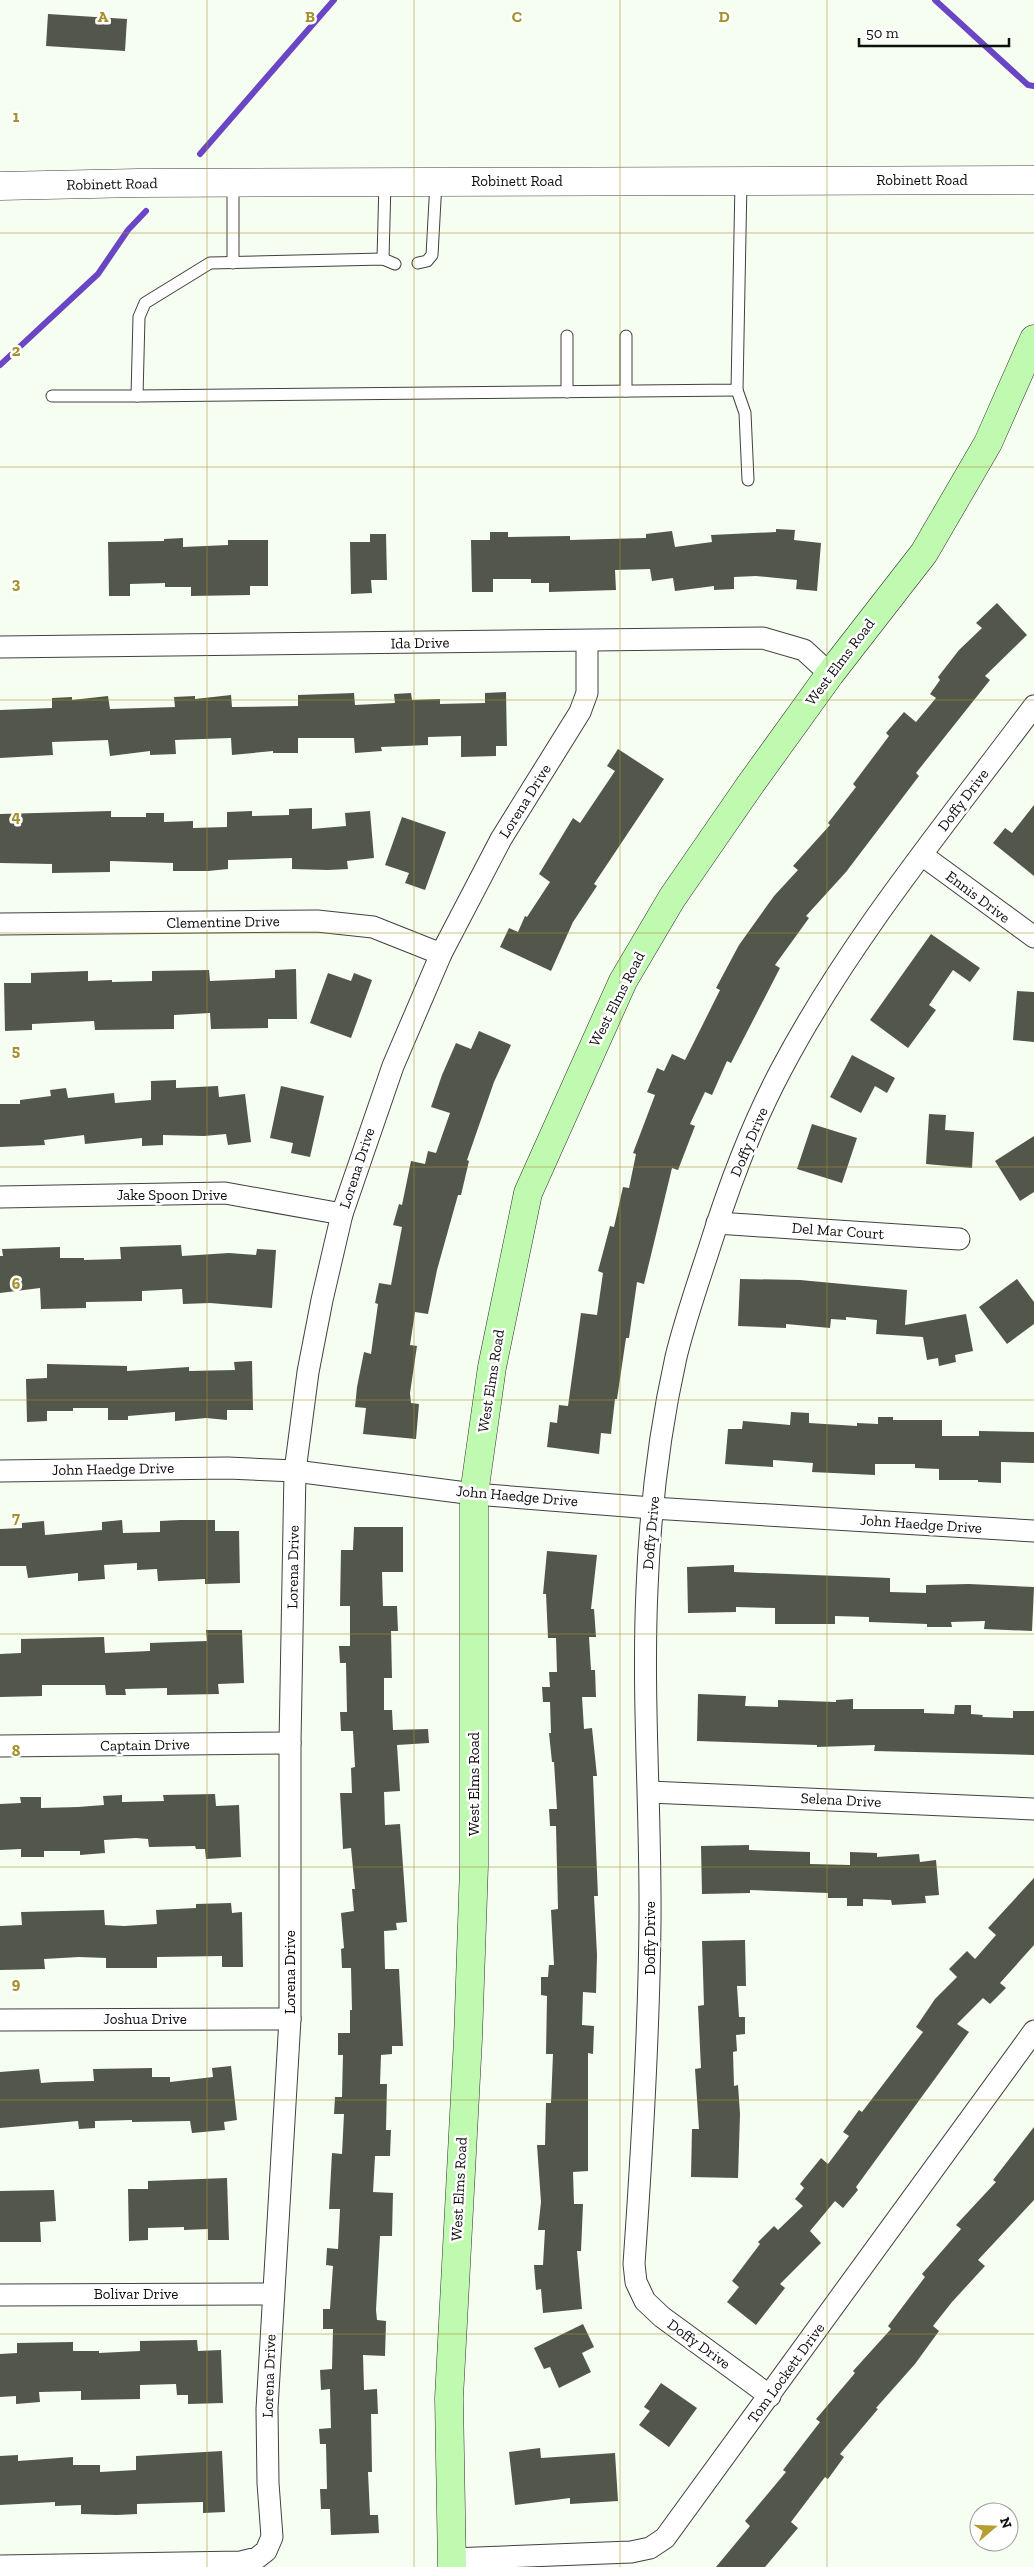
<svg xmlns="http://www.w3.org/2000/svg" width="1034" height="2567" font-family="'Zilla Slab',serif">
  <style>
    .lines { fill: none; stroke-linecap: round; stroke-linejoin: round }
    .stream { stroke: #6a45c4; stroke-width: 6 }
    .building { fill: #53564b }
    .service-casing { stroke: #414141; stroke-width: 13 }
    .minor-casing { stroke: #414141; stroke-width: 23 }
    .tertiary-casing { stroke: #414141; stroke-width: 29 }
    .secondary-casing { stroke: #303030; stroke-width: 29 }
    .service { stroke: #fff; stroke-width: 11 }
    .minor { stroke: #fff; stroke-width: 21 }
    .tertiary { stroke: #fff; stroke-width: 28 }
    .secondary { stroke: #c0f9b0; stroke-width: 28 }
    .grid { fill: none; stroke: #a4912c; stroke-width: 1; stroke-opacity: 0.55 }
    .labels { text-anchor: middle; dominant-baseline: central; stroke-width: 5; stroke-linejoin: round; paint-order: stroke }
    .street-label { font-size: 15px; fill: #0e0e0e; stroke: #fff }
    .grid-label { font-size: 16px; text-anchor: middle; font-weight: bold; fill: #a4912c; stroke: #fff; stroke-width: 5; stroke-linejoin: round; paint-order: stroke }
  </style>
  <rect width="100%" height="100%" fill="#f5fef1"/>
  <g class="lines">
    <g class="stream">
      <path d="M935 0 1028 85 1034 86"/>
      <path d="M200 154 334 0"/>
      <path d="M0 365 98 274 128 230 146 211"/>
    </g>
  </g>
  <g class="building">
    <path d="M48 14 127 19 125 51 46 46Z"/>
    <path d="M776 529 795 530 794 540 821 543 817 591 796 589 797 580 756 576 734 577V589L714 590V586L675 591 673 578 652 581 650 569 615 570 616 590 549 592V583H531V579H493V592H472L471 540H490V532H508V537L570 536V540L646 538V534L672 531 675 547 712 542 711 535 776 532Z"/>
    <path d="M370 534H386L387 580H371L372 593 351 594 350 542H370Z"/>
    <path d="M183 538V547L228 545V540H268V586H250V595L191 596V587H165V583L130 584V596H109L108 542 164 541V539Z"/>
    <path d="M997 603 1027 635 985 676 990 680 916 773 919 776 846 872 806 916 809 918 775 965 780 968 731 1063 727 1061 712 1095 705 1092 690 1124 695 1126 678 1170 672 1168 644 1284 637 1282 629 1338H626L617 1399H615L611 1434 601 1433 599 1454 547 1447 550 1422 557 1423 559 1405 568 1406 581 1313 597 1315 603 1273 598 1271 610 1226 614 1227 623 1187 629 1188 636 1154 633 1153 655 1095 647 1092 657 1068 664 1071 672 1054 685 1060 720 990 716 988 739 945 774 896 798 870 793 866 830 825 828 823 856 787 853 784 889 736 886 733 904 712 916 722 936 698 930 694 940 680 938 677 959 650 982 628 976 623Z"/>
    <path d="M506 692 507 746H496V756L461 757V736L428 737V745L381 747 382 751 355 753 354 738H298V753H273V751L232 755 231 738 175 740 176 754 150 755V751L110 756 108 740 52 742 53 755 0 758V710L52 708V698L72 697V700L108 696 110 709 175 707 174 697 195 696V699L231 695 232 707 298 706V695L354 693 355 705 395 703 394 694 411 693 412 700 440 699V704L485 703V693Z"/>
    <path d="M618 749 664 779 594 884 597 886 573 922 551 971 500 947 509 928 518 932 525 916 527 917 550 882 539 874 573 818 580 823 615 771 607 766Z"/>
    <path d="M1034 805V876L993 843 1005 828 1012 833Z"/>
    <path d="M312 808V829L346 826 345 813 370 811 374 858 347 861 348 869 328 870 292 869V858L228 860V869L208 871H173V863L110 861V872L52 873V864L0 863V814L111 811V817H146V813H164V822L193 821V828L227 827V812L252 811V816L289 815V809Z"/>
    <path d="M402 817 446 832 425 890 405 883 409 873 385 865Z"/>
    <path d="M931 934 980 968 970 982 953 970 929 1005 936 1010 908 1048 870 1020Z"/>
    <path d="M296 969 297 1019H268V1028L211 1029 210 1013 174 1015V1029L95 1030 94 1021 32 1024V1030L5 1031 4 983H31V973L88 971V981L112 980V982L152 981V971L209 970 210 981 275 978V970Z"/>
    <path d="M328 973 351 981 354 973 372 980 351 1038 310 1023Z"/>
    <path d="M1017 991 1034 992V1042L1013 1040Z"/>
    <path d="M479 1031 511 1045 494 1082 467 1160 469 1161 461 1195H458L437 1270 428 1314 415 1312 410 1345 417 1346 410 1393 411 1403 419 1404 416 1439 363 1434 366 1408 355 1407 357 1387 364 1352 371 1354 378 1304 375 1303 379 1283 391 1285 402 1227 393 1225 399 1204 402 1205 411 1161 425 1164 428 1151 436 1153 450 1113 431 1107 442 1075 456 1043 471 1049Z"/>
    <path d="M852 1055 895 1078 887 1093 875 1086 861 1113 830 1097Z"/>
    <path d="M176 1080V1088L218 1086 219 1097 245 1094 251 1142 228 1145 226 1134 204 1136 163 1135V1145L142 1146V1138L85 1144 84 1135 44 1140 45 1145 0 1147V1104H20V1100L51 1096 50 1090 66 1088 68 1098 114 1093 115 1103 151 1100V1081Z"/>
    <path d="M281 1086 324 1096 310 1157 291 1153 293 1143 270 1138Z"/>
    <path d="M929 1114 946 1115 945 1130 974 1132 972 1168 926 1164Z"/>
    <path d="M812 1124 857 1138 842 1183 797 1169Z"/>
    <path d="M1034 1136V1192L1020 1201 995 1161Z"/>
    <path d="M181 1245 182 1256 229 1253 256 1255 257 1249 276 1250 272 1308 210 1303 183 1304 182 1289 142 1291V1301L86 1302V1308L41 1309 40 1288 0 1293V1256H3L2 1249 60 1247V1258H84V1260L121 1259 120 1247Z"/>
    <path d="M740 1279 800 1280 907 1290 905 1325 966 1314 973 1351 955 1355 956 1362 939 1366 938 1358 927 1360 923 1337 876 1334 877 1320 846 1317V1320L831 1319 830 1328 786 1324V1328L738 1326Z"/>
    <path d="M1017 1279 1034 1302V1324L1007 1344 979 1307Z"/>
    <path d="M252 1361 253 1410H227V1420L206 1418 175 1421V1412L128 1416V1420H108V1408H73V1411H47V1421L27 1422 26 1379 47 1378V1364L127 1366V1371L189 1367V1371L235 1370 234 1362Z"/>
    <path d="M791 1412 809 1413V1423L857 1426V1423L878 1424V1417H893V1420H942V1436H979V1431L1034 1432V1463L1001 1462V1483L978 1482V1480H939V1469L915 1468V1464H875V1475L812 1472 813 1463 773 1460V1467L725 1464 728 1429H742L743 1421 790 1425Z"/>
    <path d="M122 1520 123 1533 160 1532V1521L180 1520H215V1531H239L240 1583 205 1584V1579L158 1581 157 1569 137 1570V1563L104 1565 105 1579 78 1581V1573L28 1578 26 1566H0V1529L22 1528V1523L44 1521 45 1535 102 1530V1522Z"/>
    <path d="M354 1527H403V1572H382L383 1606H397L398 1631H391L392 1678H384V1710H392L393 1730 428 1729 429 1743 397 1745 400 1791 384 1792 385 1825 400 1824 407 1922 396 1923 397 1930 384 1931 385 1969H399L403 2046H392V2054L381 2055 380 2084H387L386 2130H391L390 2156H375L373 2192 393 2193 392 2236H380L376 2310 377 2320 386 2321 385 2356 363 2355 364 2390 377 2389 378 2414H371L372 2472H368L370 2515H378L379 2533 331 2535 330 2509H321L320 2489H327L326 2444H320L319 2429 331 2428 330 2389 321 2390 320 2370 332 2369 333 2329H323V2309H330L333 2266 326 2265 327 2248 338 2249 340 2209H329L332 2153 342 2154 344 2114H334L335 2097H342L343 2055H338V2033H350V2010H352L351 1968H342L341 1949 344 1948 341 1913 354 1911 352 1889H355L351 1848 343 1849 340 1793H352L351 1768 355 1767 353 1731H341L340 1712H347L346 1663H340L339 1646H350V1606H340L341 1550H353Z"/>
    <path d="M547 1551 597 1555 591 1609H594L596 1637H589L591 1670H595L596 1697H582L584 1729 592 1728 597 1776H593L598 1896H594L597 1955 596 1993 583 1992 582 2025 594 2026 593 2054 588 2053V2171L573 2172 574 2204H583L581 2251H577L582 2309 543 2313 541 2289 536 2290 534 2265H543L545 2230H538L541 2202 537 2145H545L546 2103H551L553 2054H546L547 1996 541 1995V1977H548L549 1965H554L551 1910 558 1909 556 1826H550L549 1809H557L554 1762H552L549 1733H551L550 1702H543L542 1687H550L549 1672H557L556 1638H548L546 1594H543Z"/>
    <path d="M734 1565V1572L890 1578V1592L926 1593V1585L969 1584 1034 1587 1032 1631 984 1629 985 1621 951 1622 952 1627H927V1624L869 1622V1617L835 1616V1624H775V1608L736 1607V1612L688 1613 687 1567Z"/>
    <path d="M206 1630H242L244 1683 218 1684 219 1694 167 1695V1688L125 1689 126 1695H106L105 1685H42V1696L0 1697V1654L21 1653V1639L104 1637 105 1653 150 1651V1643L207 1641Z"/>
    <path d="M698 1694 746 1696 745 1706 778 1707V1700L836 1702V1700L853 1699V1709H924V1713L954 1714 955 1705H971V1714L983 1715 982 1717 1013 1718V1711H1034V1755L874 1751 875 1745 817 1747V1745L697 1741Z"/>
    <path d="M215 1794 216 1806 239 1805 241 1857 206 1859 205 1849H196L195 1846 149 1847 148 1839 136 1838 104 1840 105 1853 80 1855V1851H44V1857H21V1849L0 1850V1804L21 1803 20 1797H41V1808L78 1807 104 1805 103 1796 122 1795V1802L164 1801 163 1795Z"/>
    <path d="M749 1845V1850L810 1852V1864L850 1865V1852L877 1853V1857L919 1854 920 1862 936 1860 939 1895 925 1896 926 1903 892 1905 891 1900 863 1899V1906H847V1898H828V1893L750 1890V1893L702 1894 701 1846Z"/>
    <path d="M1034 1878V1945L1000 1983 1006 1988 990 2004 983 1998 957 2024 969 2032 856 2187 858 2190 843 2208 835 2201 810 2231 821 2243 780 2284 785 2288 756 2325 727 2302 739 2287 732 2281 760 2244 758 2242 774 2226 778 2230 803 2206 795 2199 804 2188 800 2184 821 2158 828 2164 849 2136 843 2132 859 2110 862 2112 923 2032 916 2027 935 1999 957 1977 949 1969 967 1951 975 1959 996 1935 988 1928Z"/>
    <path d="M231 1903 232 1913 242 1912 243 1967H222V1956L157 1957V1968H106V1958L79 1957 44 1959 45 1969 0 1970V1926L22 1925 21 1912 104 1910 105 1925 124 1926 157 1924 156 1910 196 1908V1904Z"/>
    <path d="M745 1940 746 1986H737L739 2017H745V2034L736 2035 737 2051 733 2052 734 2086 738 2085 740 2114 738 2178 691 2177 692 2129H699L695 2069 701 2068 698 2006 704 2005 702 1941Z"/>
    <path d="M231 2066 237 2120 224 2122 225 2130 192 2133 190 2121 132 2122V2120L95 2121V2128L79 2129 78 2121 0 2128V2072L39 2069 41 2083 55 2082 94 2081 93 2069 152 2068V2077H170V2082L213 2077 212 2068Z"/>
    <path d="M1034 2127V2200L978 2260 985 2266 952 2302 933 2326 939 2331 915 2364 876 2408 878 2409 840 2454 844 2457 828 2479 825 2477 791 2522 798 2528 765 2567H716L750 2526 745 2521 786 2472 783 2470 820 2422 816 2419 855 2373 853 2371 891 2329 888 2326 925 2277 922 2274 961 2229 956 2225 996 2182 993 2180Z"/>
    <path d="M227 2178 229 2240H208V2229L184 2230V2227L148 2228V2240L129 2241 128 2189H148V2181Z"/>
    <path d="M54 2190 56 2221 40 2222 41 2242H0V2191Z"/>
    <path d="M583 2324 594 2347 582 2353 591 2372 559 2388 550 2367 544 2369 534 2348Z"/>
    <path d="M197 2340 198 2351 221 2350 223 2403 188 2404V2395H177L176 2384 140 2385V2399L81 2400V2391L39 2392 40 2402 16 2404V2396L0 2397V2354L17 2353V2343L73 2342V2351H99V2353L140 2351V2341Z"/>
    <path d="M661 2383 697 2408 669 2447 639 2425 650 2411 644 2407Z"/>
    <path d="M540 2448 541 2458 615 2453 618 2501 570 2504V2498L515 2505 509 2452Z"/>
    <path d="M222 2451 225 2512 203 2513V2502L137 2504V2514L117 2515 81 2514V2505L55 2506V2502L0 2505V2456L18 2455V2461L73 2457V2465H100V2472L136 2470V2456Z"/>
  </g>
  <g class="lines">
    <g class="service-casing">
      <g id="service">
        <path d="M383 259 385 182"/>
        <path d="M233 263V182"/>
        <path d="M418 263 427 261 432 255 436 182"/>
        <path d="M395 264 383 259 210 263 145 303 139 317 137 396 737 390 741 181"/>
        <path d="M567 336V392"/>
        <path d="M626 336V391"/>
        <path d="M737 390 745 413 748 480"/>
        <path d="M52 396H137"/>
      </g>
    </g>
    <g class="minor-casing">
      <g id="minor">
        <path d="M0 647 763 638 804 650 830 674"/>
        <path d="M922 855 1034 937"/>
        <path d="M0 924 317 921 373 927 441 954"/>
        <path d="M0 1197 225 1193 342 1214"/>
        <path d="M717 1223 959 1239"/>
        <path d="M0 1471 228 1468 295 1471 474 1494 652 1508 1034 1531"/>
        <path d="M0 1746 290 1743"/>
        <path d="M649 1792 1034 1809"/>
        <path d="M0 2020 290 2019"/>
        <path d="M0 2295 273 2294"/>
        <path d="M770 2396 662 2317 645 2301 636 2282 634 2264C642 2150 649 2036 650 1922 651 1811 642 1700 647 1589 650 1512 659 1433 676 1357 685 1320 698 1283 710 1246 729 1185 752 1124 782 1068 851 938 946 824 1034 706"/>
        <path d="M451 2559 631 2552 650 2548 665 2538 1034 2031"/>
        <path d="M0 2566 241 2562 257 2558 266 2551 272 2537 268 2483 267 2409 290 2019V1743L295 1471 308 1372 322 1300 342 1214 393 1066 441 954 501 839 580 712 587 693V641"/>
      </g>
    </g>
    <g class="tertiary-casing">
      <path id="tertiary" d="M0 186 138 183 1034 180"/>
    </g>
    <g class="secondary-casing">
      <path id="secondary" d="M452 2567 449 2398 468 2039 474 1866V1494L492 1367 528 1193 623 981 672 898 750 785 830 674 924 553 988 443 1034 339"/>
    </g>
    <use href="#service" class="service"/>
    <use href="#minor" class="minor"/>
    <use href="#tertiary" class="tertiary"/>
    <use href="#secondary" class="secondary"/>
  </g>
  <path class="grid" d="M207 0V2567M414 0V2567M620 0V2567M827 0V2567M0 233H1034M0 467H1034M0 700H1034M0 933H1034M0 1167H1034M0 1400H1034M0 1634H1034M0 1867H1034M0 2100H1034M0 2334H1034"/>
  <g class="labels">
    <g class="street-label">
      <text x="922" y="180">Robinett Road</text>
      <text x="517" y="181">Robinett Road</text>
      <text transform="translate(112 184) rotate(-1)">Robinett Road</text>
      <text transform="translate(420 643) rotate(-1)">Ida Drive</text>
      <text transform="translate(840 662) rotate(-53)">West Elms Road</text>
      <text transform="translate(963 800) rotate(-53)">Doffy Drive</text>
      <text transform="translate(525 801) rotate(-58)">Lorena Drive</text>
      <text transform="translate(978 897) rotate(37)">Ennis Drive</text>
      <text transform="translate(223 922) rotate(-1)">Clementine Drive</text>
      <text transform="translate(617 999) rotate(-63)">West Elms Road</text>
      <text transform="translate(749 1142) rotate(-67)">Doffy Drive</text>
      <text transform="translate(357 1168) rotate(-72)">Lorena Drive</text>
      <text x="172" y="1195">Jake Spoon Drive</text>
      <text transform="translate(838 1231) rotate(4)">Del Mar Court</text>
      <text transform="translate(491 1381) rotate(-81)">West Elms Road</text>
      <text transform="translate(113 1469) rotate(-1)">John Haedge Drive</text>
      <text transform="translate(517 1496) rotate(5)">John Haedge Drive</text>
      <text transform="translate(921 1524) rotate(4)">John Haedge Drive</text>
      <text transform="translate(651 1533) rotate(-85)">Doffy Drive</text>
      <text transform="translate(293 1567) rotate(-89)">Lorena Drive</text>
      <text transform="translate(145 1745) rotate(-1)">Captain Drive</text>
      <text transform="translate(474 1784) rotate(-90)">West Elms Road</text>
      <text transform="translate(841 1800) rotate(3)">Selena Drive</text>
      <text transform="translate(650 1938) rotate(-90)">Doffy Drive</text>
      <text transform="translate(290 1972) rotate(-90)">Lorena Drive</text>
      <text x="145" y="2019">Joshua Drive</text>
      <text transform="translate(459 2189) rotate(-87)">West Elms Road</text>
      <text x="136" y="2294">Bolivar Drive</text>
      <text transform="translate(699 2344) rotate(36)">Doffy Drive</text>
      <text transform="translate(786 2373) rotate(-54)">Tom Lockett Drive</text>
      <text transform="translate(269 2376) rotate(-88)">Lorena Drive</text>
    </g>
  </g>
  <g class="grid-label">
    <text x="103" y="22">A</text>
    <text x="310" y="22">B</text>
    <text x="517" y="22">C</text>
    <text x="724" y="22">D</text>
    <text x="16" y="122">1</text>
    <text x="16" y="356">2</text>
    <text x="16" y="589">3</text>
    <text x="16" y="822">4</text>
    <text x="16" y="1056">5</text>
    <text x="16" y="1289">6</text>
    <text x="16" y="1523">7</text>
    <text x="16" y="1756">8</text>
    <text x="16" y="1989">9</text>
  </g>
  <g transform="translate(994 2527) rotate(71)"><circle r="24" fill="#ffffff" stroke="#9f9f9f"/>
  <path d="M0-4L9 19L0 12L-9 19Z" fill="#b5a02f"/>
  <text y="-8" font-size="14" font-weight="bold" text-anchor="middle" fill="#0e0e0e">N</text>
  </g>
  <path d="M859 38v8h150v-8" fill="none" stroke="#0e0e0e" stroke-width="2.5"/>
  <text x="866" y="38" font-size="15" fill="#0e0e0e" stroke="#ffffff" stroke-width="4" paint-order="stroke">50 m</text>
</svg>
